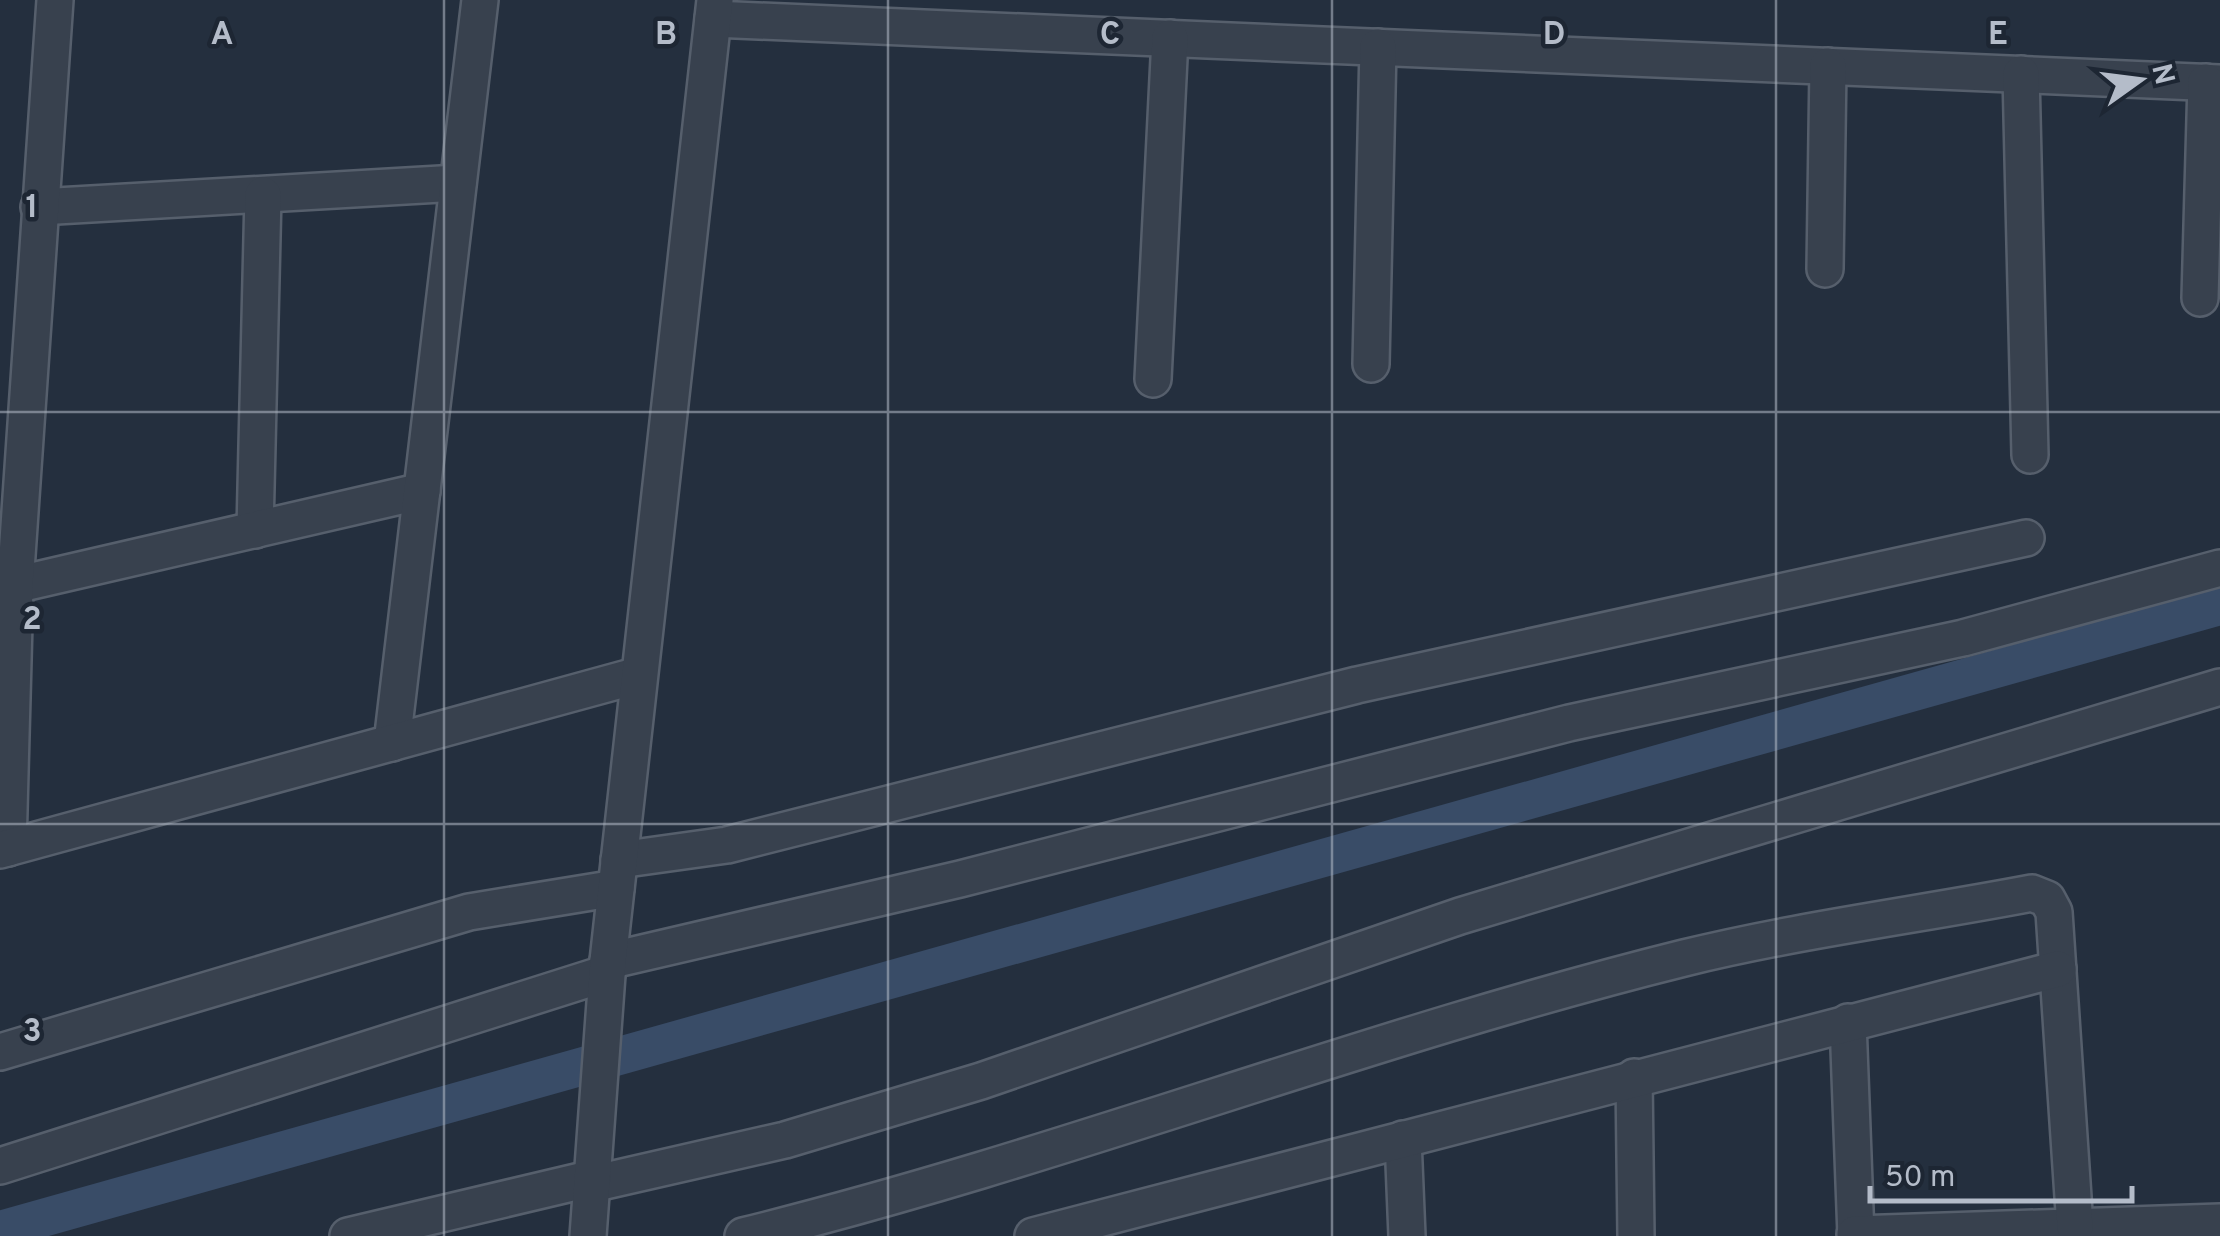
<svg xmlns="http://www.w3.org/2000/svg" width="2220" height="1236" font-family="Overpass,sans-serif">
  <style>
    .lines { fill: none; stroke-linecap: round; stroke-linejoin: round }
    .canal { stroke: #394c67; stroke-width: 38 }
    .minor-casing { stroke: #565f6c; stroke-width: 40 }
    .minor { stroke: #38414e; stroke-width: 35 }
    .grid { fill: none; stroke: #b4bcc9; stroke-width: 2.5; stroke-opacity: 0.55 }
    .grid-label { font-size: 32px; text-anchor: middle; font-weight: bold; fill: #b4bcc9; stroke: #1d2633; stroke-width: 9; stroke-linejoin: round; paint-order: stroke }
  </style>
  <rect width="100%" height="100%" fill="#242f3e"/>
  <g class="lines">
    <path class="canal" d="M0 1230 2220 606"/>
    <g class="minor-casing">
      <g id="minor">
        <path d="M713 19 2220 83"/>
        <path d="M2021 74 2030 455"/>
        <path d="M39 207 458 183"/>
        <path d="M1825 269 1828 66"/>
        <path d="M2200 298 2206 82"/>
        <path d="M1371 364 1378 47"/>
        <path d="M1153 379 1170 38"/>
        <path d="M255 530 263 195"/>
        <path d="M15 585 422 491"/>
        <path d="M392 743 480 0"/>
        <path d="M8 848 15 585 55 0"/>
        <path d="M0 850 639 675"/>
        <path d="M619 860 727 845 1357 685 2026 538"/>
        <path d="M608 961 960 879 1569 723 1963 638 2220 568"/>
        <path d="M1848 1022 1856 1236"/>
        <path d="M0 1052 469 912 616 888"/>
        <path d="M1634 1077 1636 1236"/>
        <path d="M1403 1139 1407 1236"/>
        <path d="M0 1166 607 973"/>
        <path d="M592 1184 785 1140 981 1081 1460 916 2220 687"/>
        <path d="M1855 1234 2220 1222"/>
        <path d="M348 1236 593 1178"/>
        <path d="M588 1236 608 961 715 0"/>
        <path d="M743 1236C1060 1158 1366 1037 1684 958 1798 930 1917 915 2032 893L2047 899 2054 912 2075 1227"/>
        <path d="M1033 1236 2058 969"/>
      </g>
    </g>
    <use href="#minor" class="minor"/>
  </g>
  <path class="grid" d="M444 0V1236M888 0V1236M1332 0V1236M1776 0V1236M0 412H2220M0 824H2220"/>
  <g class="grid-label">
    <text x="222" y="44">A</text>
    <text x="666" y="44">B</text>
    <text x="1110" y="44">C</text>
    <text x="1554" y="44">D</text>
    <text x="1998" y="44">E</text>
    <text x="32" y="217">1</text>
    <text x="32" y="629">2</text>
    <text x="32" y="1041">3</text>
  </g>
  <g transform="translate(2140 80) rotate(76)" stroke="#1d2633" stroke-width="8" paint-order="stroke">
  <path d="M0-8L18 38L0 25L-18 38Z" fill="#b4bcc9"/>
  <text y="-15" font-size="28" font-weight="bold" text-anchor="middle" fill="#b4bcc9">N</text>
  </g>
  <path d="M1870 1186v15h262v-15" fill="none" stroke="#b4bcc9" stroke-width="5"/>
  <text x="1885" y="1186" font-size="30" fill="#b4bcc9" stroke="#1d2633" stroke-width="8" paint-order="stroke">50 m</text>
</svg>
